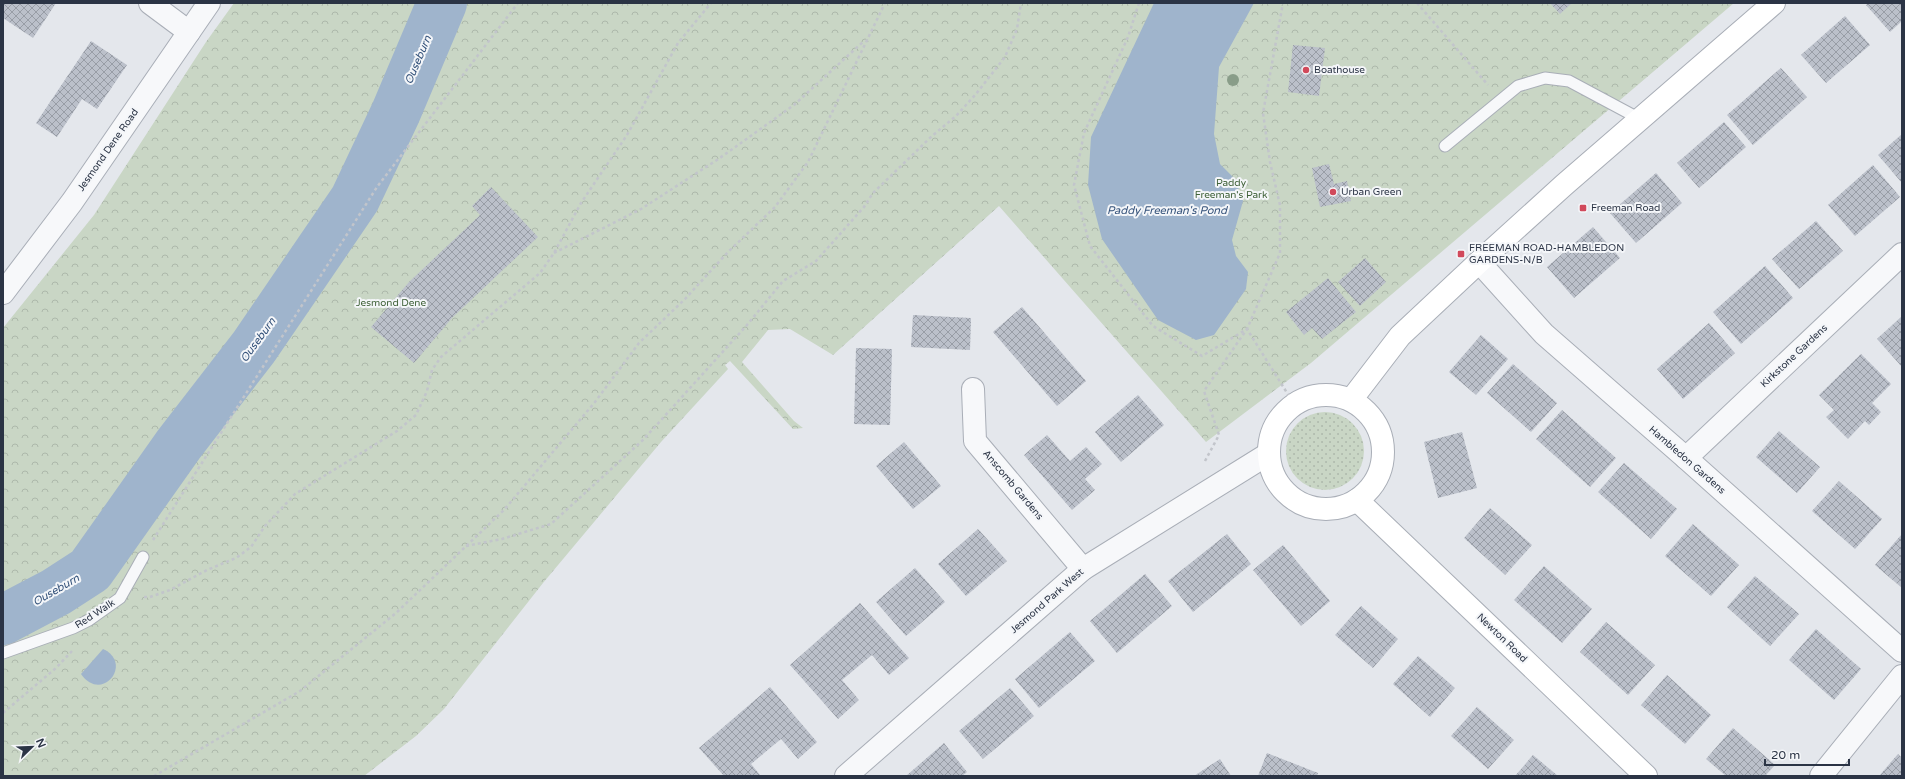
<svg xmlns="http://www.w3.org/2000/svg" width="1905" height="779" font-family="'Varela Round',sans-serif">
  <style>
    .grass { fill: url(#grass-dots) }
    .park { fill: url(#park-crowns) }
    .water { fill: #9fb4cc }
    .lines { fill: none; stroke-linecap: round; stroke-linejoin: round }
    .river { stroke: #9fb4cc; stroke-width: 50 }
    .building { fill: url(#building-cross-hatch) }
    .lane-casing { stroke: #a9aeb7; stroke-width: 13 }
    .street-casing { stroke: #a9aeb7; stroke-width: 24 }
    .secondary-casing { stroke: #a9aeb7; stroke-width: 24 }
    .path { stroke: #c2c5cb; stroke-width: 2.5; stroke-dasharray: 3 3; stroke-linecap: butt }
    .lane { stroke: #f7f8fa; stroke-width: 11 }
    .street { stroke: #f7f8fa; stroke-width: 22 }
    .secondary { stroke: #fff; stroke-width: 22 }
    .tree { fill: #899d89 }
    .poi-dot { fill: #d1495b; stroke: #f4f6f9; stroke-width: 1.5 }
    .labels { text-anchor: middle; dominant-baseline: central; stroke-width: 4; stroke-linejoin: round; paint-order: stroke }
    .poi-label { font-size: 10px; fill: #2b3445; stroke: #f4f6f9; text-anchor: start }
    .street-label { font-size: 10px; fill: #2b3445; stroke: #f4f6f9 }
    .park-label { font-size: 10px; fill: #3f6138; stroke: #f4f6f9 }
    .water-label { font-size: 11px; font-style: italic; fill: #34527a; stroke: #f4f6f9 }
  </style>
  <defs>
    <pattern id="grass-dots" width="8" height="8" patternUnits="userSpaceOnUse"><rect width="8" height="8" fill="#c9d6c5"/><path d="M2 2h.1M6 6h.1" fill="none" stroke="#adb8ab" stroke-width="1.8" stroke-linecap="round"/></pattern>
    <pattern id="park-crowns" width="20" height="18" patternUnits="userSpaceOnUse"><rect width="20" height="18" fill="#c9d6c5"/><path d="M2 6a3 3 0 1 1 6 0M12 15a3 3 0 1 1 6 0" fill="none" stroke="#adb8ab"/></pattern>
    <pattern id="building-cross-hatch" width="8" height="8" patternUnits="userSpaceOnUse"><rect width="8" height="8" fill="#bbc0ca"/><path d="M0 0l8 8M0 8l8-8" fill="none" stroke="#989da6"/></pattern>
  </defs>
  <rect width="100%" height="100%" fill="#e4e7ec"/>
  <circle class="grass" cx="1325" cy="451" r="39"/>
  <path class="park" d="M234 3H1734L1311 363 1206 442 999 206 833 355 790 329 768 330 742 362 794 421 803 428 793 429 730 361 725 365 728 369 661 442 543 583 444 709 416 736 364 776H3V328L94 215 206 42Z"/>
  <g class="water">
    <path d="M1154 3H1254L1219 67 1214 134 1220 164 1235 179 1243 201 1232 240 1236 256 1248 272 1246 289 1214 335 1196 340 1158 320 1102 239 1088 185 1091 137Z"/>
    <path d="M103 649C134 663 102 704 81 674Z"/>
  </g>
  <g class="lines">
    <path class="river" d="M3 620 56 592 90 570 179 444 254 347 355 199 396 112 442 3"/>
  </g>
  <g class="building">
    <path d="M3 3H56L33 38 3 18Z"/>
    <path d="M1550 3H1572L1560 14Z"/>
    <path d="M1868 3H1902V21L1890 32 1866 5Z"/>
    <path d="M1845 16 1870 45 1826 83 1801 55Z"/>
    <path d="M91 41 127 65 97 109 82 99 57 137 36 123Z"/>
    <path d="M1293 45 1325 48 1319 96 1288 92Z"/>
    <path d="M1781 68 1807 97 1753 145 1727 115Z"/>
    <path d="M1724 122 1746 147 1699 188 1677 163Z"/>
    <path d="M1902 134V183L1878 155Z"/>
    <path d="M1329 164 1334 184 1347 181 1351 201 1320 207 1312 168Z"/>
    <path d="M1873 165 1900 197 1855 236 1828 205Z"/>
    <path d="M1656 173 1682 203 1636 243 1610 213Z"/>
    <path d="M491 187 538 237 452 318 414 363 371 327 409 282 480 215 472 206Z"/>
    <path d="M1816 221 1843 251 1799 289 1772 259Z"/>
    <path d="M1593 227 1620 258 1574 298 1547 267Z"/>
    <path d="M1365 258 1386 282 1360 306 1338 282Z"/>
    <path d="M1765 266 1793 298 1741 344 1713 312Z"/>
    <path d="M1328 278 1356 312 1322 339 1312 328 1304 335 1286 312Z"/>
    <path d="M1022 307 1086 381 1057 406 993 332Z"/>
    <path d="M913 315 971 318 970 350 911 347Z"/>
    <path d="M1902 316V367L1877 339Z"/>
    <path d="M1709 323 1735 353 1683 399 1657 369Z"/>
    <path d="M1481 335 1508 359 1476 395 1449 372Z"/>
    <path d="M856 348 892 349 890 425 854 424Z"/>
    <path d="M1861 354 1891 384 1872 403 1881 412 1869 425 1865 421 1848 439 1826 417 1834 410 1819 395Z"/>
    <path d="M1513 364 1557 403 1531 432 1487 393Z"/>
    <path d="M1138 395 1164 425 1121 462 1095 432Z"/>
    <path d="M1562 410 1616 458 1590 487 1536 439Z"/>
    <path d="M1779 431 1820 467 1797 493 1756 457Z"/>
    <path d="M1462 432 1477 488 1438 498 1424 442Z"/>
    <path d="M1047 435 1070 461 1086 447 1102 464 1085 479 1095 490 1072 510 1024 455Z"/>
    <path d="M904 442 941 486 913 509 876 466Z"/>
    <path d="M1624 463 1677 509 1651 539 1598 492Z"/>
    <path d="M1839 481 1882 519 1855 549 1812 511Z"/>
    <path d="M1490 508 1532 545 1505 575 1464 538Z"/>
    <path d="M1693 524 1739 565 1711 596 1665 556Z"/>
    <path d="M978 529 1007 561 966 596 938 564Z"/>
    <path d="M1227 534 1251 564 1193 612 1168 581Z"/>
    <path d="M1902 534V588L1875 565Z"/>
    <path d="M1283 545 1330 601 1301 626 1253 570Z"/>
    <path d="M1544 566 1592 609 1562 643 1514 600Z"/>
    <path d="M915 568 945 602 906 636 876 602Z"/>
    <path d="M1145 574 1172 606 1117 653 1090 621Z"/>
    <path d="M1755 576 1799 614 1770 646 1727 607Z"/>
    <path d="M860 603 909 658 889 675 872 655 842 680 859 700 838 719 790 665Z"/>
    <path d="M1361 606 1398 639 1373 668 1335 635Z"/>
    <path d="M1606 622 1655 665 1628 695 1580 652Z"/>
    <path d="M1816 629 1861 669 1834 700 1789 660Z"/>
    <path d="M1070 632 1095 661 1039 708 1015 679Z"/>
    <path d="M1418 656 1455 688 1430 717 1393 684Z"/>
    <path d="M1667 675 1711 715 1685 744 1641 705Z"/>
    <path d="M770 687 817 742 798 759 781 739 751 764 761 776H724L699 748Z"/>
    <path d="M1010 688 1034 716 983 759 959 731Z"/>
    <path d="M1477 707 1514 740 1488 769 1451 736Z"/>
    <path d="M1733 728 1775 765 1765 776H1726L1706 759Z"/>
    <path d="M944 743 967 772 962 776H906Z"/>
    <path d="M1267 753 1318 773 1317 776H1258Z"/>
    <path d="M1898 754 1902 758V776H1879Z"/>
    <path d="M1533 755 1558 776H1515Z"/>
    <path d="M1220 759 1231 776H1194Z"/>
  </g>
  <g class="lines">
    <g class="lane-casing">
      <g id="lane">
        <path d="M1445 146 1518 86 1545 78 1569 81 1640 119"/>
        <path d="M3 653 73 628 89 620 120 598 143 557"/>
      </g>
    </g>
    <g class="street-casing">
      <g id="street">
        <path d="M150 3 189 32"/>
        <path d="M1479 262 1544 334 1686 458 1902 651"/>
        <path d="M3 293 72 202 209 3"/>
        <path d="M973 389 975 441 1083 569"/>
        <path d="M1686 458 1902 254"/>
        <path d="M846 776 1083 569 1268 454"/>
        <path d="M1821 776 1902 676"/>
      </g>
    </g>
    <g class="secondary-casing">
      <g id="secondary">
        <circle cx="1326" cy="452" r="57"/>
        <path d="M1351 400 1400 336 1479 262 1564 185 1774 3"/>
        <path d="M1357 500 1646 776"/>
      </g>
    </g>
    <g class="path">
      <path d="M1139 3 1128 37 1084 133 1074 185 1090 246 1153 326 1202 356 1247 329 1280 253V205L1270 162 1263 113 1283 3"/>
      <path d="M1417 3 1488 85"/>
      <path d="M554 253 641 209 717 160 794 105 864 41"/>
      <path d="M1205 461 1219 435 1204 391 1247 329 1294 404"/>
      <path d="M153 540 377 187 518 3"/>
      <path d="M466 546 502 539 551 524 643 440 747 325 783 281 816 261 864 207 873 193 932 136 956 116 976 94 1005 57 1017 29 1021 3"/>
      <path d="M144 597H150L170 590 207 570 236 558 251 547 265 526 295 494 397 431 416 415 427 391 432 370 441 357 540 273 554 253 581 203 627 135 678 43 711 3"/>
      <path d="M3 713 56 668 72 651"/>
      <path d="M154 776 300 691 396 613 504 510 595 402 639 343 685 299 728 252 775 207 808 162 885 3"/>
    </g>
    <use href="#lane" class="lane"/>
    <use href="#street" class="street"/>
    <use href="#secondary" class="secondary"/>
  </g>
  <circle class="tree" cx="1233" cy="80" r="6"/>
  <g class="poi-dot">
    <circle cx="1306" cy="70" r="4"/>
    <circle cx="1333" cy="192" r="4"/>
    <rect x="1579" y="204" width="8" height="8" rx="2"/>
    <rect x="1457" y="250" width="8" height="8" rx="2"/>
  </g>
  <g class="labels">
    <g class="poi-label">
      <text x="1314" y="70">Boathouse</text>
      <text x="1341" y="192">Urban Green</text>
      <text x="1591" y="208">Freeman Road</text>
      <text x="1469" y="248">FREEMAN ROAD-HAMBLEDON<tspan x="1469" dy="12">GARDENS-N/B</tspan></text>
    </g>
    <g class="street-label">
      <text transform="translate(108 150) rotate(-55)">Jesmond Dene Road</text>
      <text transform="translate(1794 356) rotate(-43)">Kirkstone Gardens</text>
      <text transform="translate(1687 460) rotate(41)">Hambledon Gardens</text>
      <text transform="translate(1013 485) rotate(50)">Anscomb Gardens</text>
      <text transform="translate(1047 601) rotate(-41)">Jesmond Park West</text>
      <text transform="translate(95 614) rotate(-33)">Red Walk</text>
      <text transform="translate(1502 638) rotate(44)">Newton Road</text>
    </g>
    <g class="park-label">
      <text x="1231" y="183">Paddy<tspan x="1231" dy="12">Freeman's Park</tspan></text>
      <text x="391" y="303">Jesmond Dene</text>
    </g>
    <g class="water-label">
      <text transform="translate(418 60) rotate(-67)">Ouseburn</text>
      <text x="1167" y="210">Paddy Freeman's Pond</text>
      <text transform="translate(258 340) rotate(-54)">Ouseburn</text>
      <text transform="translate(56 590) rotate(-30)">Ouseburn</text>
    </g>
  </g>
  <rect width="1905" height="779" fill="none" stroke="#2b3445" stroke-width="8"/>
  <g transform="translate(32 747) rotate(67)" stroke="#f4f6f9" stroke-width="3" paint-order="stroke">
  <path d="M0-3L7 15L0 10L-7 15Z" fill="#2b3445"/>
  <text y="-6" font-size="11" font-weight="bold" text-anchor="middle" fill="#2b3445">N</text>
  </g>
  <path d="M1765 759v6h84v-6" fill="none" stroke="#2b3445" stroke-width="2"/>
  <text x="1771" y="759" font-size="12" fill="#2b3445" stroke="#f4f6f9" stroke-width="3" paint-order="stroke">20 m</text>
</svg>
